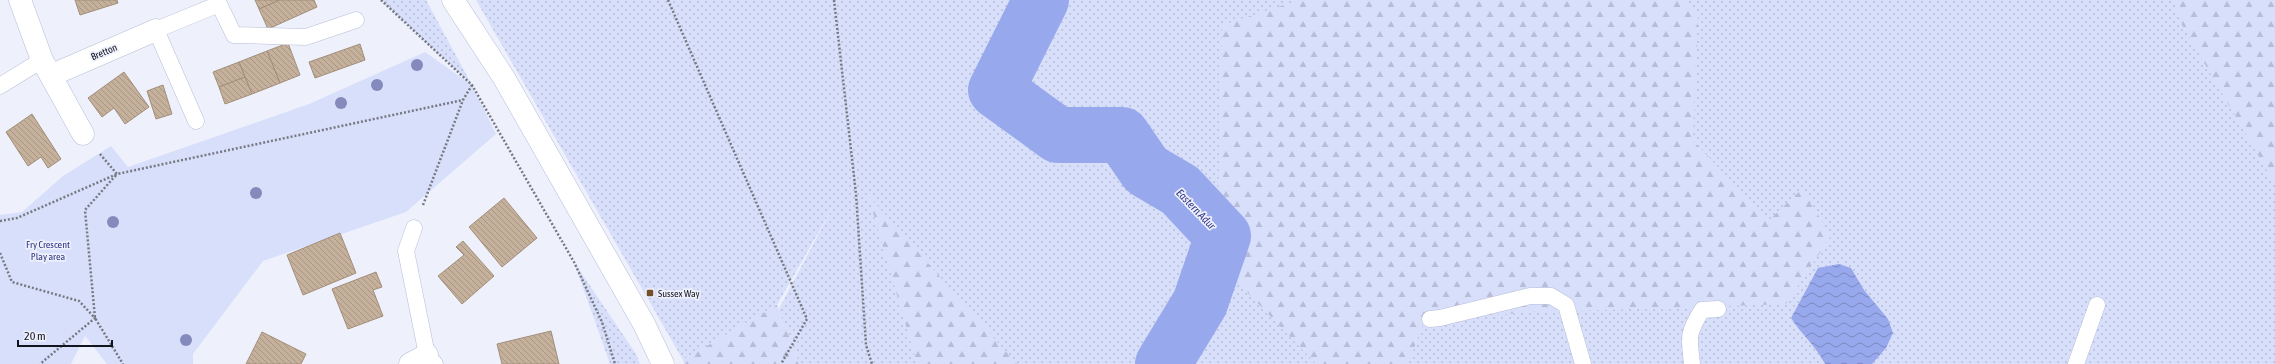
<svg xmlns="http://www.w3.org/2000/svg" width="2275" height="364" font-family="'Asap Condensed',sans-serif">
  <style>
    .grass { fill: url(#grass-dots) }
    .forest { fill: url(#forest-firs) }
    .park { fill: #d8dffb }
    .water { fill: url(#water-waves) }
    .lines { fill: none; stroke-linecap: round; stroke-linejoin: round }
    .river { stroke: #98a8ed; stroke-width: 56 }
    .building { fill: url(#building-back-hatch); stroke: #a28e7a }
    .service-casing { stroke: #b6bdd7; stroke-width: 17 }
    .minor-casing { stroke: #b6bdd7; stroke-width: 23 }
    .primary-casing { stroke: #b6bdd7; stroke-width: 23 }
    .path { stroke: #767982; stroke-width: 2.5; stroke-dasharray: 2 2; stroke-linecap: butt }
    .service { stroke: #fff; stroke-width: 16 }
    .minor { stroke: #fff; stroke-width: 22 }
    .primary { stroke: #fff; stroke-width: 22 }
    .tree { fill: #848abb }
    .poi-dot { fill: #74512a; stroke: #eef1fc; stroke-width: 1.5 }
    .labels { text-anchor: middle; dominant-baseline: central; stroke-width: 3.5; stroke-linejoin: round; paint-order: stroke }
    .street-label { font-size: 10px; fill: #13151e; stroke: #eef1fc }
    .park-label { font-size: 10px; fill: #2e3585; stroke: #eef1fc }
    .poi-label { font-size: 10px; fill: #13151e; stroke: #eef1fc; text-anchor: start }
    .water-label { font-size: 11px; font-style: italic; fill: #303787; stroke: #eef1fc }
  </style>
  <defs>
    <pattern id="grass-dots" width="8" height="8" patternUnits="userSpaceOnUse"><rect width="8" height="8" fill="#d8dffb"/><path d="M2 2h.1M6 6h.1" fill="none" stroke="#b8bed7" stroke-width="1.8" stroke-linecap="round"/></pattern>
    <pattern id="forest-firs" width="22" height="20" patternUnits="userSpaceOnUse"><rect width="22" height="20" fill="#d8dffb"/><path d="M5 1l3.5 6h-7zM16 11l3.5 6h-7z" fill="#b8bed7"/></pattern>
    <pattern id="water-waves" width="16" height="10" patternUnits="userSpaceOnUse"><rect width="16" height="10" fill="#98a8ed"/><path d="M0 5q4-4 8 0t8 0" fill="none" stroke="#7b88bf"/></pattern>
    <pattern id="building-back-hatch" width="6" height="6" patternUnits="userSpaceOnUse"><rect width="6" height="6" fill="#c5b09b"/><path d="M-1 5l2 2M0 0l6 6M5-1l2 2" fill="none" stroke="#a89685"/></pattern>
  </defs>
  <rect width="100%" height="100%" fill="#eef1fc"/>
  <g class="grass">
    <path d="M381 0H426L472 85Z"/>
    <path d="M476 0H2275V364H789L774 318 833 207 777 305 683 360Z"/>
    <path d="M574 262 636 354 640 364H610Z"/>
  </g>
  <g class="forest">
    <path d="M1300 0H1685L1698 13 1693 140 1768 221 1802 189 1831 236 1786 304 1537 312 1425 319 1408 364H1316L1223 267 1217 252 1222 25Z"/>
    <path d="M2174 0H2275V184L2182 25Z"/>
    <path d="M868 195 1017 364H917Z"/>
    <path d="M777 305 800 364H684L683 360Z"/>
  </g>
  <path class="park" d="M425 52 472 85 496 134 406 212 263 261 193 354V364H107L85 336 71 364H0V215L22 212 63 176 111 146 128 167 309 104Z"/>
  <path class="water" d="M1839 264 1851 268 1864 290 1888 319 1893 333 1886 348 1872 364H1825C1816 346 1801 334 1791 318L1818 268Z"/>
  <g class="lines">
    <path class="river" d="M1041 0 996 90 1058 135H1122L1146 170 1180 190 1223 236 1200 303 1163 364"/>
  </g>
  <g class="building">
    <path d="M75 0H117L118 3 80 15Z"/>
    <path d="M255 0H280L259 9Z"/>
    <path d="M280 0H314L317 7 268 29 259 9Z"/>
    <path d="M288 43 300 75 280 83 267 51Z"/>
    <path d="M360 44 365 60 315 78 309 62Z"/>
    <path d="M267 51 280 83 252 94 239 62Z"/>
    <path d="M239 62 245 77 219 87 213 72Z"/>
    <path d="M124 72 149 107 125 124 114 108 102 117 88 98Z"/>
    <path d="M245 77 252 94 225 104 219 87Z"/>
    <path d="M163 85 172 114 156 119 147 91Z"/>
    <path d="M32 114 61 159 48 168 41 157 28 166 6 132Z"/>
    <path d="M504 198 537 238 502 267 469 227Z"/>
    <path d="M340 233 356 273 303 295 287 255Z"/>
    <path d="M463 241 494 276 462 304 438 276 464 255 456 247Z"/>
    <path d="M376 272 382 287 373 290 383 316 348 329 332 289Z"/>
    <path d="M551 331 559 364H502L497 344Z"/>
    <path d="M262 332 306 354 301 364H246Z"/>
  </g>
  <g class="lines">
    <g class="service-casing">
      <g id="service">
        <path d="M0 86 42 60"/>
        <path d="M196 121 156 30 219 4 234 35 306 37 356 20"/>
        <path d="M414 228 406 251 427 355 435 364"/>
        <path d="M1430 319 1440 318 1530 296H1551L1566 305 1583 364"/>
        <path d="M1692 364C1689 337 1687 334 1702 310L1718 309"/>
        <path d="M2076 364 2097 305"/>
      </g>
    </g>
    <g class="minor-casing">
      <g id="minor">
        <path d="M20 0 42 60 83 134"/>
        <path d="M52 75 156 30"/>
        <path d="M410 364 427 355"/>
      </g>
    </g>
    <g class="primary-casing">
      <path id="primary" d="M453 0 504 78 644 324 663 364"/>
    </g>
    <g class="path">
      <path d="M381 0 472 85 574 262 602 322 615 364"/>
      <path d="M668 0 807 319 781 364"/>
      <path d="M834 0 856 194 866 345 872 364"/>
      <path d="M100 154 117 174 85 210 95 318 123 364"/>
      <path d="M423 205 463 100 472 85"/>
      <path d="M0 221 17 218 117 174 463 100"/>
      <path d="M0 253 12 282 79 301 95 318 40 364"/>
    </g>
    <use href="#service" class="service"/>
    <use href="#minor" class="minor"/>
    <use href="#primary" class="primary"/>
  </g>
  <g class="tree">
    <circle cx="417" cy="65" r="6"/>
    <circle cx="377" cy="85" r="6"/>
    <circle cx="341" cy="103" r="6"/>
    <circle cx="256" cy="193" r="6"/>
    <circle cx="113" cy="222" r="6"/>
    <circle cx="186" cy="340" r="6"/>
  </g>
  <rect class="poi-dot" x="646" y="289" width="8" height="8" rx="2"/>
  <g class="labels">
    <g class="street-label">
      <text transform="translate(104 52) rotate(-23)">Bretton</text>
    </g>
    <g class="park-label">
      <text x="48" y="244">Fry Crescent<tspan x="48" dy="12">Play area</tspan></text>
    </g>
    <g class="poi-label">
      <text x="658" y="293">Sussex Way</text>
    </g>
    <g class="water-label">
      <text transform="translate(1196 209) rotate(46)">Eastern Adur</text>
    </g>
  </g>
  <path d="M18 340v6h94v-6" fill="none" stroke="#13151e" stroke-width="2"/>
  <text x="24" y="340" font-size="12" fill="#13151e" stroke="#eef1fc" stroke-width="3" paint-order="stroke">20 m</text>
</svg>
